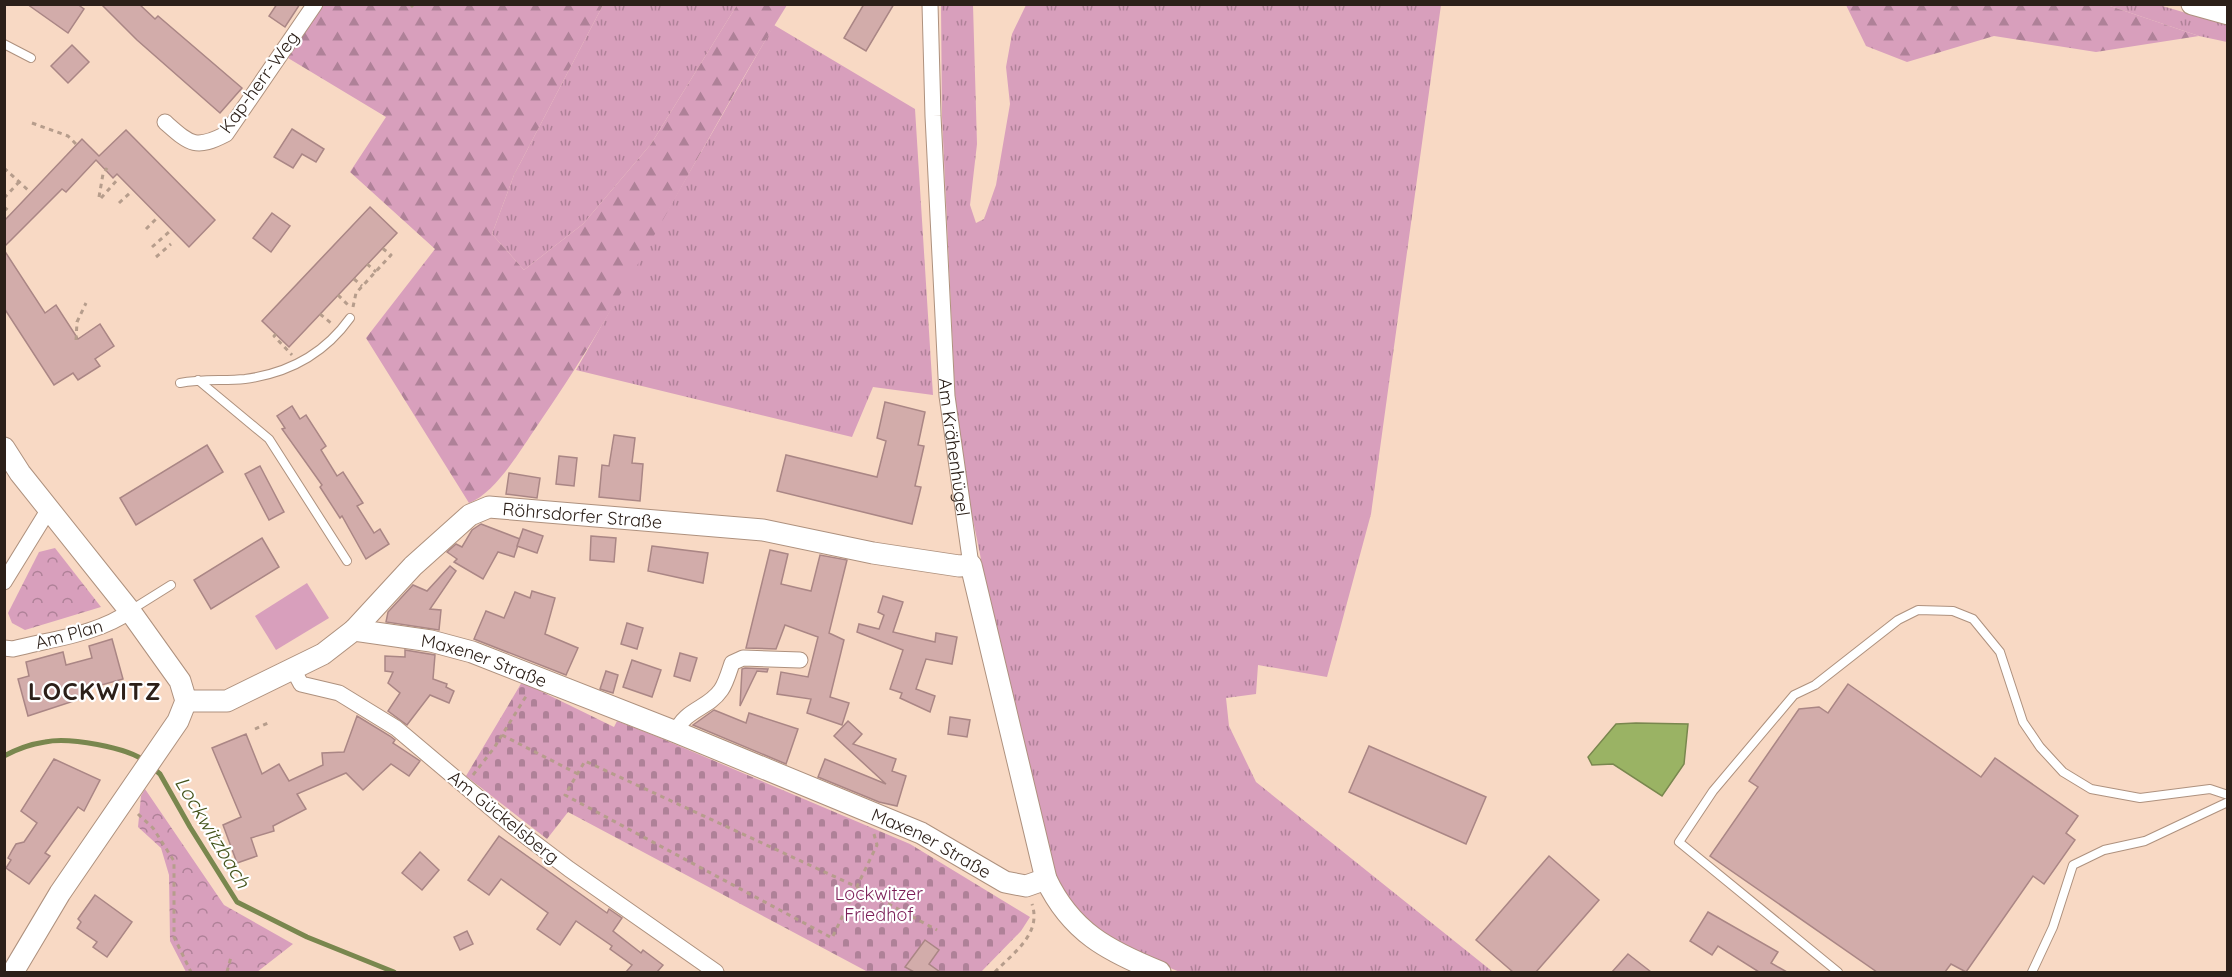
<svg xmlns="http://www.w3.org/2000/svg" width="2232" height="977" font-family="Quicksand,sans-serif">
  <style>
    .grass { fill: url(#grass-tufts) }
    .forest { fill: url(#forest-firs) }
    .cemetery { fill: url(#cemetery-stones) }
    .park { fill: url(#park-crowns) }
    .pitch { fill: #d89fbc }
    .water { fill: #9ab364; stroke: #79874e; stroke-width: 1.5 }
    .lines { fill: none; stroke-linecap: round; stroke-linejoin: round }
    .stream { stroke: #79874e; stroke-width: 5 }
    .building { fill: #d2acaa; stroke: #aa8685; stroke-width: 1.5 }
    .lane-casing { stroke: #ae917e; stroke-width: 10 }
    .street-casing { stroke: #ae917e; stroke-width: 17 }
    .secondary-casing { stroke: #ae917e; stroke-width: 23 }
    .path { stroke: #b69d8c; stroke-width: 3; stroke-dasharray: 4.5 4.5; stroke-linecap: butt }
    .lane { stroke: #fff; stroke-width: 8 }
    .street { stroke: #fff; stroke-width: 15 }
    .secondary { stroke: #fff; stroke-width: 21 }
    .labels { text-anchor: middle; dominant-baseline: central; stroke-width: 4.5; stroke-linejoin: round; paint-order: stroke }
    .street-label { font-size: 18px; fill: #2c2019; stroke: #fff }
    .park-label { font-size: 18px; fill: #7b1e57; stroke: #fff }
    .water-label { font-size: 20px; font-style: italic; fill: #44541c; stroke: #fff }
    .district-label { font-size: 24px; font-weight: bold; letter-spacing: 1.5px; fill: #2c2019; stroke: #fff }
  </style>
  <defs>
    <pattern id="grass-tufts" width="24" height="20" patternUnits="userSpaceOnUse" patternTransform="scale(1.5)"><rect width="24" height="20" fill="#d89fbc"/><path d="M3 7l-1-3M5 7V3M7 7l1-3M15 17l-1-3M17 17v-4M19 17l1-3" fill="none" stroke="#af8198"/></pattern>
    <pattern id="forest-firs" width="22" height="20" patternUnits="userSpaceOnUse" patternTransform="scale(1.5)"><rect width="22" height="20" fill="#d89fbc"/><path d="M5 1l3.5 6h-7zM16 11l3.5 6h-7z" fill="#af8198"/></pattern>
    <pattern id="cemetery-stones" width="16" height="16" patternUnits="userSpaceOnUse" patternTransform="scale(1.5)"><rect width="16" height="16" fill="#d89fbc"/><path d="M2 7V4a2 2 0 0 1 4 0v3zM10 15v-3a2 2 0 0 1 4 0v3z" fill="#af8198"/></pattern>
    <pattern id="park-crowns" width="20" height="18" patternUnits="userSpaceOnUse" patternTransform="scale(1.5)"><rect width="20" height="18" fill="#d89fbc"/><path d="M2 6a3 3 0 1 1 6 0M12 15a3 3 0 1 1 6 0" fill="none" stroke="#af8198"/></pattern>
  </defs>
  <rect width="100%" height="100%" fill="#f8d9c4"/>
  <g class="grass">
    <path d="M603 5H737L651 144 583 224 524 270 492 234 514 175Z"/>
    <path d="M941 5H973L977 144 970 205 976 223 984 219 996 185 1010 104 1006 67 1012 34 1026 5H1441L1371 514 1327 677 1258 665 1256 694 1226 698 1229 726 1256 782 1493 972H1180C1127 951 1085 933 1057 881L983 569 964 476 955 394 942 117Z"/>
    <path d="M2107 5H2159L2227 25V42L2199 36Z"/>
    <path d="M774 25 915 109 933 395 873 387 852 437 576 370Z"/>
  </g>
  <g class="forest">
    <path d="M323 5H603L514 175 492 234 524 270 583 224 651 144 737 5H787C701 143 630 292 537 426 521 449 496 493 469 503L366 338 435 249 350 172 386 117 288 58Z"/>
    <path d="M1846 5H2107L2199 36 2096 52 1994 36 1907 62 1866 46Z"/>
  </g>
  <path class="cemetery" d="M522 682 614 727 617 721 658 737 910 844 1030 917 1021 931 981 972H868L568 812 547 839 466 776Z"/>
  <g class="park">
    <path d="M55 548 101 607 25 630 12 623 8 613 39 552Z"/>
    <path d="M145 789 224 905 293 944 257 972H186L170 941 169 875 161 848 138 827 141 796Z"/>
  </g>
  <path class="pitch" d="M307 583 329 618 276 650 255 616Z"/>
  <path class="water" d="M1636 723 1688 724 1684 764 1662 796 1613 764 1592 765 1588 757 1616 724Z"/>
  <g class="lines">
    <g class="stream">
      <path d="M4 756C17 749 31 744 45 742 68 737 128 747 146 762"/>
      <path d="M153 768 160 774 190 827 237 902 307 937 394 972"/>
    </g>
  </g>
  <g class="building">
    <path d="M27 4H77L84 9 68 33Z"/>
    <path d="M101 4H139L155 19 158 16 242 88 220 113 137 40Z"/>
    <path d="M277 4H300L285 27 269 16Z"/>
    <path d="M864 4H894L866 51 844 38Z"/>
    <path d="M72 45 89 62 68 83 51 66Z"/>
    <path d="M292 129 324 149 316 162 302 154 293 168 274 157Z"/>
    <path d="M126 130 215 220 189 247 117 174 113 178 96 160 66 192 62 189 4 247V221L82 139 99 156Z"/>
    <path d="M370 207 397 233 289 347 262 321Z"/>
    <path d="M272 213 290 226 271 252 253 238Z"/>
    <path d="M4 250 45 313 56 305 78 339 100 324 114 346 95 359 100 366 78 380 73 373 54 385 4 308Z"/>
    <path d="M885 402 925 412 918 445 924 446 915 486 921 487 912 524 777 491 786 455 877 477 886 441 877 438Z"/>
    <path d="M292 406 300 419 306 415 326 446 321 450 337 476 343 472 363 503 357 506 374 533 380 529 389 544 366 559 342 516 340 518 320 487 322 485 282 429 285 428 277 416Z"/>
    <path d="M614 435 635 438 632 463 643 464 640 501 599 497 602 465 609 466Z"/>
    <path d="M207 445 223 472 136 525 120 498Z"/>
    <path d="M559 456 577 458 574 486 556 484Z"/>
    <path d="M260 466 284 512 269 520 245 474Z"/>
    <path d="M509 473 540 478 537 498 506 494Z"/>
    <path d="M481 524 520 539 514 557 498 552 483 579 454 562 457 559 447 552 456 544 462 547 472 530Z"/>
    <path d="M523 529 543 536 537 553 517 546Z"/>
    <path d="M591 536 616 538 614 562 590 560Z"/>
    <path d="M262 538 279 567 211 609 194 580Z"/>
    <path d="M652 546 708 553 703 583 648 571Z"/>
    <path d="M770 550 788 554 781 584 811 591 820 555 847 560 829 633 844 640 830 697 849 703 842 725 807 713 811 699 777 694 781 672 808 677 818 637 785 625 776 649 746 648Z"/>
    <path d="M450 566 456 571 430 609 441 610 439 630 386 622 388 612 413 585 427 591Z"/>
    <path d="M532 591 555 598 545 634 578 648 566 675 474 639 486 611 504 618 515 592 530 598Z"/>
    <path d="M883 596 903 602 893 632 935 642 936 633 957 637 952 664 926 659 916 689 935 696 930 712 900 698 902 693 890 689 903 650 857 632 859 624 879 629 884 615 878 612Z"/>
    <path d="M627 623 643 628 637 649 621 644Z"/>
    <path d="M112 639 123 679 87 689 89 694 83 696V698L28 716 18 679 29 676 26 662 63 652 66 665 92 658 89 646Z"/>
    <path d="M405 650 435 655 433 679 447 684 446 687 454 691 449 703 430 695 407 725 388 711 400 693 388 683 393 672 385 671V656L405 657Z"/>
    <path d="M680 653 697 658 690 681 674 676Z"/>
    <path d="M632 660 661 670 652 697 623 687Z"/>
    <path d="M745 668 768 669 767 672 757 671 740 706 742 669Z"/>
    <path d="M606 671 618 675 613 693 600 689Z"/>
    <path d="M1848 684 1981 777 1995 758 2078 816 2066 833 2075 840 2044 884 2033 876 1966 972 1951 964 1945 972H1877L1710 856 1758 787 1749 781 1799 709 1819 707 1828 713Z"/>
    <path d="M714 710 746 723 749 713 798 729 786 764 693 725Z"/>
    <path d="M357 716 390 736 395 740 393 743 420 761 409 776 391 764 363 790 346 773 297 794 306 809 273 826 274 831 251 838 257 856 237 863 223 825 241 817 212 748 246 734 262 774 279 764 289 781 323 765 322 753 344 752Z"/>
    <path d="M950 717 970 720 967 737 948 734Z"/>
    <path d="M848 721 862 734 853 744 896 759 892 771 906 776 897 806 879 802 818 777 825 759 886 784 834 736Z"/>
    <path d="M1369 746 1486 797 1466 844 1349 792Z"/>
    <path d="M54 759 100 780 84 811 78 807 45 853 50 856 29 884 6 868 11 860 8 858 13 849 16 844 24 842 37 823 21 811Z"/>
    <path d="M499 836 607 913 609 909 622 918 613 931 641 953 643 950 663 965 657 972H626L632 965 610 949 612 946 576 921 560 945 537 929 548 913 501 879 489 895 468 880Z"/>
    <path d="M420 852 439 870 422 890 402 873Z"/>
    <path d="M1549 856 1599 900 1536 972H1513L1476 940Z"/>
    <path d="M95 895 132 922 107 957 93 947 97 942 77 928 81 922 78 919Z"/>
    <path d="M1708 912 1778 952 1771 963 1787 972H1759L1718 946 1712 955 1690 941Z"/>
    <path d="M467 931 473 944 460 950 454 937Z"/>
    <path d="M925 940 939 950 929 964 940 972H914L905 967Z"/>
    <path d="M1628 954 1651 972H1612Z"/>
  </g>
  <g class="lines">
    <g class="lane-casing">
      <g id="lane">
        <path d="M4 44 31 58"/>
        <path d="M198 380 269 439 347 561"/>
        <path d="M180 383C202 379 224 381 245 379 290 373 325 353 350 318"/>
        <path d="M131 610 171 585"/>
        <path d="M1838 972 1679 842 1713 791 1794 695 1815 685 1898 620 1918 610 1953 611 1973 619 2000 652 2023 722 2040 747 2063 772 2091 789 2140 798 2210 789 2228 795"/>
        <path d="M2032 972 2053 927 2073 865 2104 850 2145 841 2228 802"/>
      </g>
    </g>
    <g class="street-casing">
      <g id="street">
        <path id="s1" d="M930 4 933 116 947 396 971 565"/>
        <path d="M165 122C190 144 195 150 226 134L315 4"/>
        <path d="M4 582 49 509"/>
        <path d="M4 648 13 649C51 639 99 634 130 611"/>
        <path d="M293 669 301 684 339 693 396 728 511 825 569 869 716 972"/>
        <path d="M676 732C685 709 708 709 721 690 726 683 729 672 732 663L743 658 800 660"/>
      </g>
    </g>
    <g class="secondary-casing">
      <g id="secondary">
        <path d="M2192 4 2228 14"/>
        <path d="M4 448 20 473 130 611 180 681 186 701 178 721 60 893 13 972"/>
        <path id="s2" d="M354 630 431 641 472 652 676 732 921 833 1005 882 1026 886 1046 879"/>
        <path id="s3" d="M186 701H227L323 654 354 630 413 566 470 515 489 507 763 530 873 553 959 566 971 565 1046 879C1071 932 1108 951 1160 972"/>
      </g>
    </g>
    <g class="path">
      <path d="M410 4 413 7"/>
      <path d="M32 123 68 136 77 145"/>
      <path d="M4 168 28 190"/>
      <path d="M99 197 103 174 107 168"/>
      <path d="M4 198 19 182"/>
      <path d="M101 198 118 179"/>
      <path d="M119 203 130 193"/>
      <path d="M4 207 10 212"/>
      <path d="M146 229 157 218"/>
      <path d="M152 247 170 231"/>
      <path d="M156 257 171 244"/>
      <path d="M367 264 376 272"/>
      <path d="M354 279 362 286"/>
      <path d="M338 295 349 306"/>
      <path d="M353 307 356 293 391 255 382 248"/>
      <path d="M320 314 331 323"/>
      <path d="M276 334 274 336 292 355"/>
      <path d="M76 340 77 322 86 303"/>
      <path d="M255 729 268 723"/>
      <path d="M502 735 578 774"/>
      <path d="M473 775 494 748 528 693"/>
      <path d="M138 814 153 828 174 861V937L191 972"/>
      <path d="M874 834 877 845 832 938 565 795 585 761 857 887 937 930"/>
      <path d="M227 972 231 957"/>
      <path d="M995 972C1013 953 1042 934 1032 904"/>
    </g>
    <use href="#lane" class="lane"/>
    <use href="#street" class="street"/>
    <use href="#secondary" class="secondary"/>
  </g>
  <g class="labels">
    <g class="street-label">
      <text transform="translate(259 82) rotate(-54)">Kap-herr-Weg</text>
      <text stroke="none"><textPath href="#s1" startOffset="444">Am Krähenhügel</textPath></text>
      <text stroke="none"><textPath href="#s3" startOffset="465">Röhrsdorfer Straße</textPath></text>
      <text transform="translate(69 634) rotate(-15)">Am Plan</text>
      <text stroke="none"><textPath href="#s2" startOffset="134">Maxener Straße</textPath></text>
      <text transform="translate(504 817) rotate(39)">Am Gückelsberg</text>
      <text stroke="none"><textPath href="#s2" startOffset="618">Maxener Straße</textPath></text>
    </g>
    <g class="park-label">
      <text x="879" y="893">Lockwitzer<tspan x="879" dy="21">Friedhof</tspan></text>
    </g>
    <g class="water-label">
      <text transform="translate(213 832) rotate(59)">Lockwitzbach</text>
    </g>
    <g class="district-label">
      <text x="95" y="691">LOCKWITZ</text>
    </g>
  </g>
  <rect width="2232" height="977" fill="none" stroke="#2c2019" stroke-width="12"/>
</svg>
